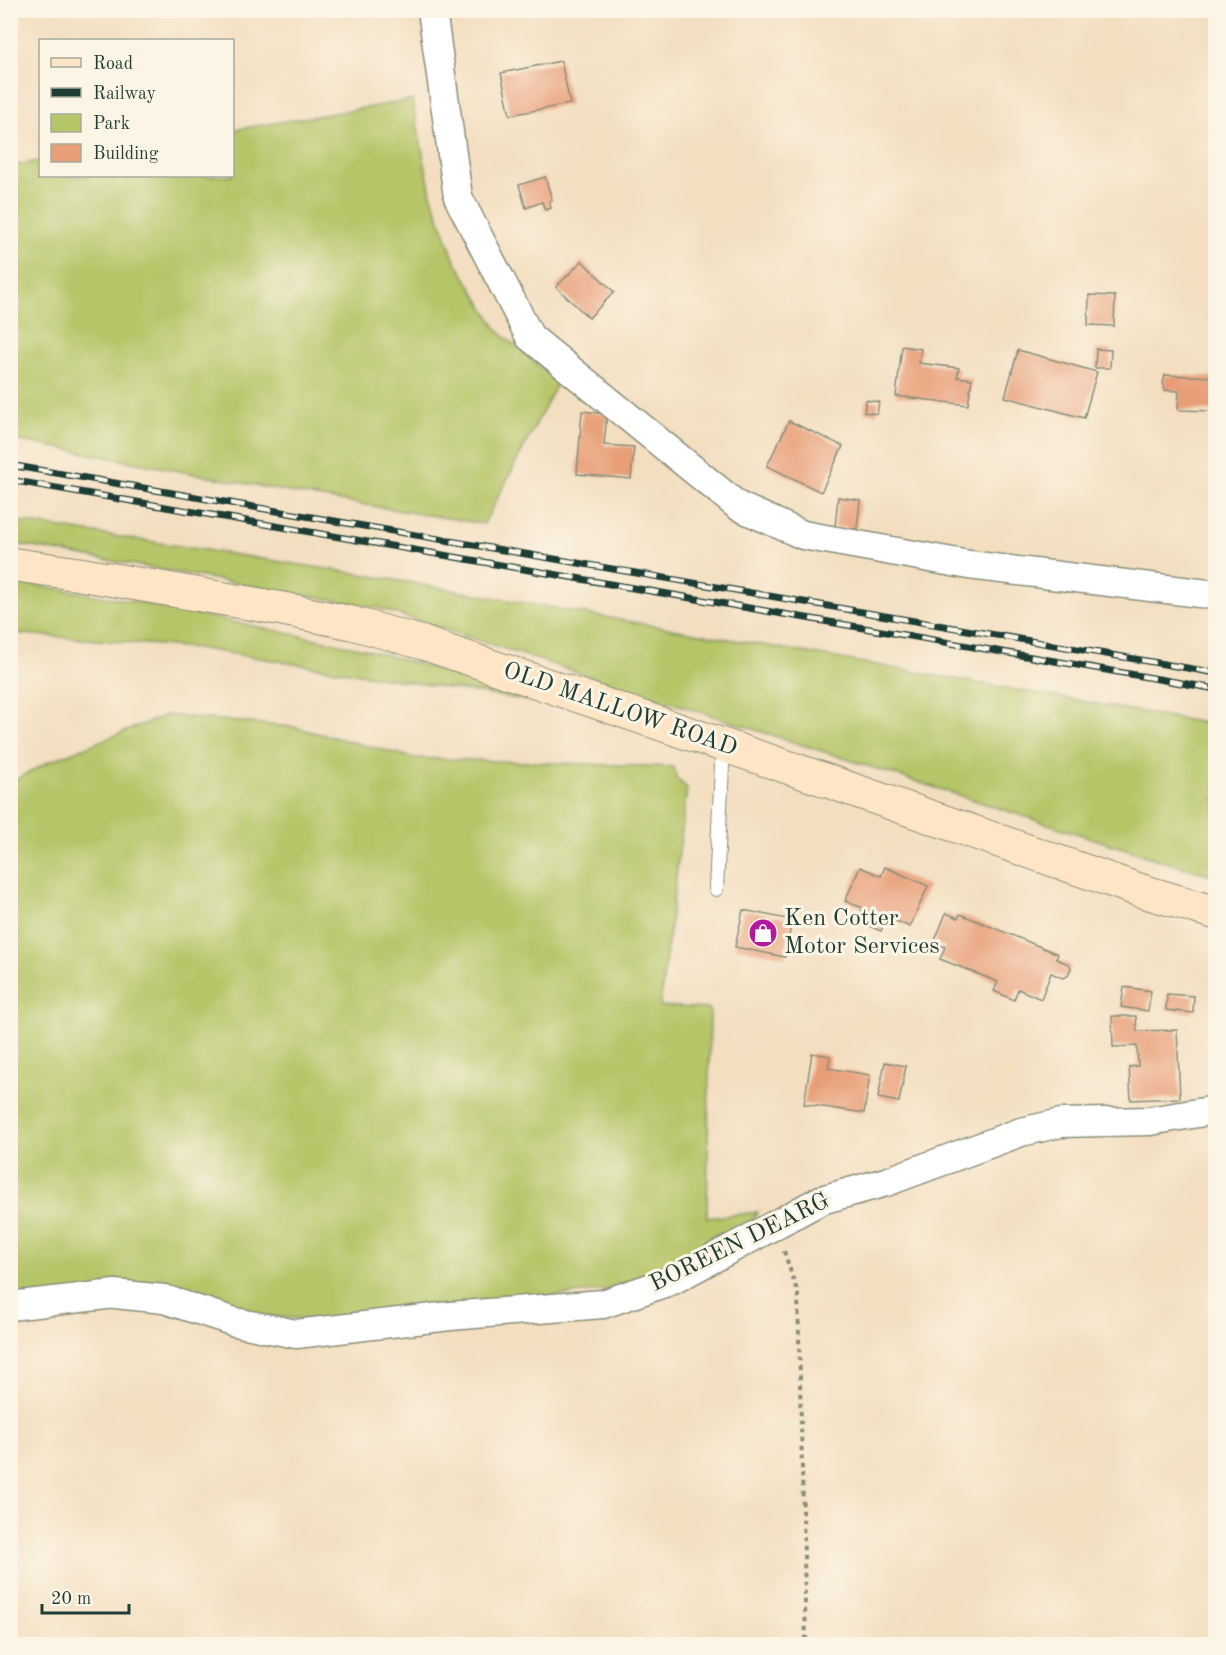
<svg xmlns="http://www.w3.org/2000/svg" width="1226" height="1655" font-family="'Old Standard TT',serif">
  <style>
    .green { fill: #b6c567; stroke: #6a814e; stroke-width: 1.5 }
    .building { fill: #e89e77 }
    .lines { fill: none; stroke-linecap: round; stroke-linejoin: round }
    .lane-casing { stroke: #898e7a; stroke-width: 16 }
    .street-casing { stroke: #898e7a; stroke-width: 31 }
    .secondary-casing { stroke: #898e7a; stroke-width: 35 }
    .path { stroke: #898e7a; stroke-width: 4; stroke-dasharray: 4.5 4.5; stroke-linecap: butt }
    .lane { stroke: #fff; stroke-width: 14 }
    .street { stroke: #fff; stroke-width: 28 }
    .secondary { stroke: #fee5c5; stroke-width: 33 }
    .rail-casing { stroke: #1f3d34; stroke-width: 7 }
    .rail { stroke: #fcf5e5; stroke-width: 4.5; stroke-dasharray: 14; stroke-linecap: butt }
    .labels { text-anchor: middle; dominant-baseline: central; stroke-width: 6; stroke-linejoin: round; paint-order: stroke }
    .street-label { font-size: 24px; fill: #1f3d34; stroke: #fcf5e5 }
    .poi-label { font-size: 24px; fill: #1f3d34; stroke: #fcf5e5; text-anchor: start }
  </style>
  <rect width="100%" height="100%" fill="#fcf5e5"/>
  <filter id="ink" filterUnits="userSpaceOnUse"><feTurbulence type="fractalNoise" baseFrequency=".0167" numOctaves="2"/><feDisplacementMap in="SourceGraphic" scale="12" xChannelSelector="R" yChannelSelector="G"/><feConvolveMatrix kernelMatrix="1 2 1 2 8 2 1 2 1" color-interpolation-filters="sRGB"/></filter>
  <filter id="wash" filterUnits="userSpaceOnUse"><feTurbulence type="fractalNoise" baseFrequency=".008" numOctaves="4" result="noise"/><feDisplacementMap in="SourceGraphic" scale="24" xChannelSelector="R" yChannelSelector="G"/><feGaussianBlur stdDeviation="1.35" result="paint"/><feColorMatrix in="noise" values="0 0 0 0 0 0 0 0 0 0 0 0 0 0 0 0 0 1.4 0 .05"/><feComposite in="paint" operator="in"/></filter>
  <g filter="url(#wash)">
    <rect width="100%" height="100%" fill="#f3dec0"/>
    <g class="green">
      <path d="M412 100 431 194 454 259 498 331 558 382 484 524 316 497 11 439V166L40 161V176H232L233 130Z"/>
      <path d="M10 520 367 575 1215 725V876L1175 865 378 608 11 543Z"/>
      <path d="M10 581 138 602 364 649 509 689 531 701 196 648 11 633Z"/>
      <path d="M166 715 293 727 415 758 674 767 676 778 687 788 660 1006 710 1009 707 1218 758 1212 745 1230 636 1287 329 1321 11 1297 10 783 48 762Z"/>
    </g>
    <g id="blocks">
      <g class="building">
        <path d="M561 61 570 104 510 115 501 73Z"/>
        <path d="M545 177 552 200 549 201 551 208 545 210 542 202 526 208 519 185Z"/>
        <path d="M582 261 614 292 589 318 556 287Z"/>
        <path d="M1089 295 1115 296 1114 326 1088 325Z"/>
        <path d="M902 346 921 349 919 363 959 368 957 377 972 379 968 405 896 396Z"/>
        <path d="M1096 349 1111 350 1110 368H1095Z"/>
        <path d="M1018 350 1097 372 1084 418 1005 397Z"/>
        <path d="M1165 375 1216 377V411L1178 410 1179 391 1165 390 1163 383Z"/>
        <path d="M866 400 879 402 877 414 864 412Z"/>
        <path d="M582 411 607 414 604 445 634 447 631 479 577 474Z"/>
        <path d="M789 421 843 446 821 492 767 466Z"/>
        <path d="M838 497 860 500 857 529 835 527Z"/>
        <path d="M860 867 881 876 885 867 928 886 910 927 887 917 881 931 858 921 863 908 845 901Z"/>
        <path d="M743 910 792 920 785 957 735 947Z"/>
        <path d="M946 913 958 918 960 914 1058 954 1056 959 1069 964 1071 968 1068 976 1063 978 1051 973 1041 999 1018 989 1014 1000 994 991 998 982 940 959 945 947 934 943Z"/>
        <path d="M1124 987 1151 991 1148 1011 1121 1007Z"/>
        <path d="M1167 994 1194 996 1193 1013 1166 1010Z"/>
        <path d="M1112 1016H1136L1137 1031 1177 1030 1180 1098 1131 1100 1129 1067 1138 1066 1137 1046 1113 1047Z"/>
        <path d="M812 1053 830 1056 828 1068 870 1075 864 1113 804 1104Z"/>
        <path d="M885 1062 906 1066 899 1102 878 1098Z"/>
      </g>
    </g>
  </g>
  <g filter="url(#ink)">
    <use href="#blocks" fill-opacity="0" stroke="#898e7a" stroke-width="1.5"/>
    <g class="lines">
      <g class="lane-casing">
        <path id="lane" d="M716 889 723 746"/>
      </g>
      <g class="street-casing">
        <g id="street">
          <path d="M432 10 458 197 530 337 738 506 803 535 969 565 1216 595"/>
          <path d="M10 1306 115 1294 164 1299 235 1322 296 1334 450 1316 603 1304 673 1280 821 1200 886 1182 1021 1132 1061 1123 1150 1121 1216 1110"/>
        </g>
      </g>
      <g class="secondary-casing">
        <path id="secondary" d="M10 564 79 574 283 609 352 623 423 643 802 772 1139 890 1216 913"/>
      </g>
      <path class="path" d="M784 1251 798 1294 806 1644"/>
      <use href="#lane" class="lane"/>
      <use href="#street" class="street"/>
      <use href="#secondary" class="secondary"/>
      <g class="rail-casing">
        <g id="rail">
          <path d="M10 465 1216 673"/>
          <path d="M10 480 1216 689"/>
        </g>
      </g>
      <use href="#rail" class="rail"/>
    </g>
  </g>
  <defs>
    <g id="shop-disc" transform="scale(1.5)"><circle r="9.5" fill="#b5179e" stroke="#fcf5e5"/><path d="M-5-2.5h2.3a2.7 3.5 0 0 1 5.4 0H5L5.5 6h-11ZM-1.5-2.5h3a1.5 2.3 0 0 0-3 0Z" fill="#fff"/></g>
  </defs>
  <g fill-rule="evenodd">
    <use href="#shop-disc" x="763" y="933"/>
  </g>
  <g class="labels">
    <g class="street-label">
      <text transform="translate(620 710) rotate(19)">OLD MALLOW ROAD</text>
      <text transform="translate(740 1243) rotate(-26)">BOREEN DEARG</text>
    </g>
    <g class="poi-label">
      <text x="784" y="919">Ken Cotter<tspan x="784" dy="28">Motor Services</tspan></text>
    </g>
  </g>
  <rect width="1226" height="1655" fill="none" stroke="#fcf5e5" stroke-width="36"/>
  <rect x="39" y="39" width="195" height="138" fill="#fcf5e5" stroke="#a4ab9e" stroke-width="1.5"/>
  <rect x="51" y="58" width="30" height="9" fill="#fee5c5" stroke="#a4ab9e" stroke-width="1.5"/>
  <text x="93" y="69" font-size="18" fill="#1f3d34">Road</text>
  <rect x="51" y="88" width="30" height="9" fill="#1f3d34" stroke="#a4ab9e" stroke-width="1.5"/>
  <text x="93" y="99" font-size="18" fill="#1f3d34">Railway</text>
  <rect x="51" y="114" width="30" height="18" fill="#b6c567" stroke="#a4ab9e" stroke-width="1.5"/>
  <text x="93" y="129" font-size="18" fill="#1f3d34">Park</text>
  <rect x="51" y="144" width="30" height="18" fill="#e89e77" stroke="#a4ab9e" stroke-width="1.5"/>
  <text x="93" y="159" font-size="18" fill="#1f3d34">Building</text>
  <path d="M42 1604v9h87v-9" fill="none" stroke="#1f3d34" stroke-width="3"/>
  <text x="51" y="1604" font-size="18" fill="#1f3d34" stroke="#fcf5e5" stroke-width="4.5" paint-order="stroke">20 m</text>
</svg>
